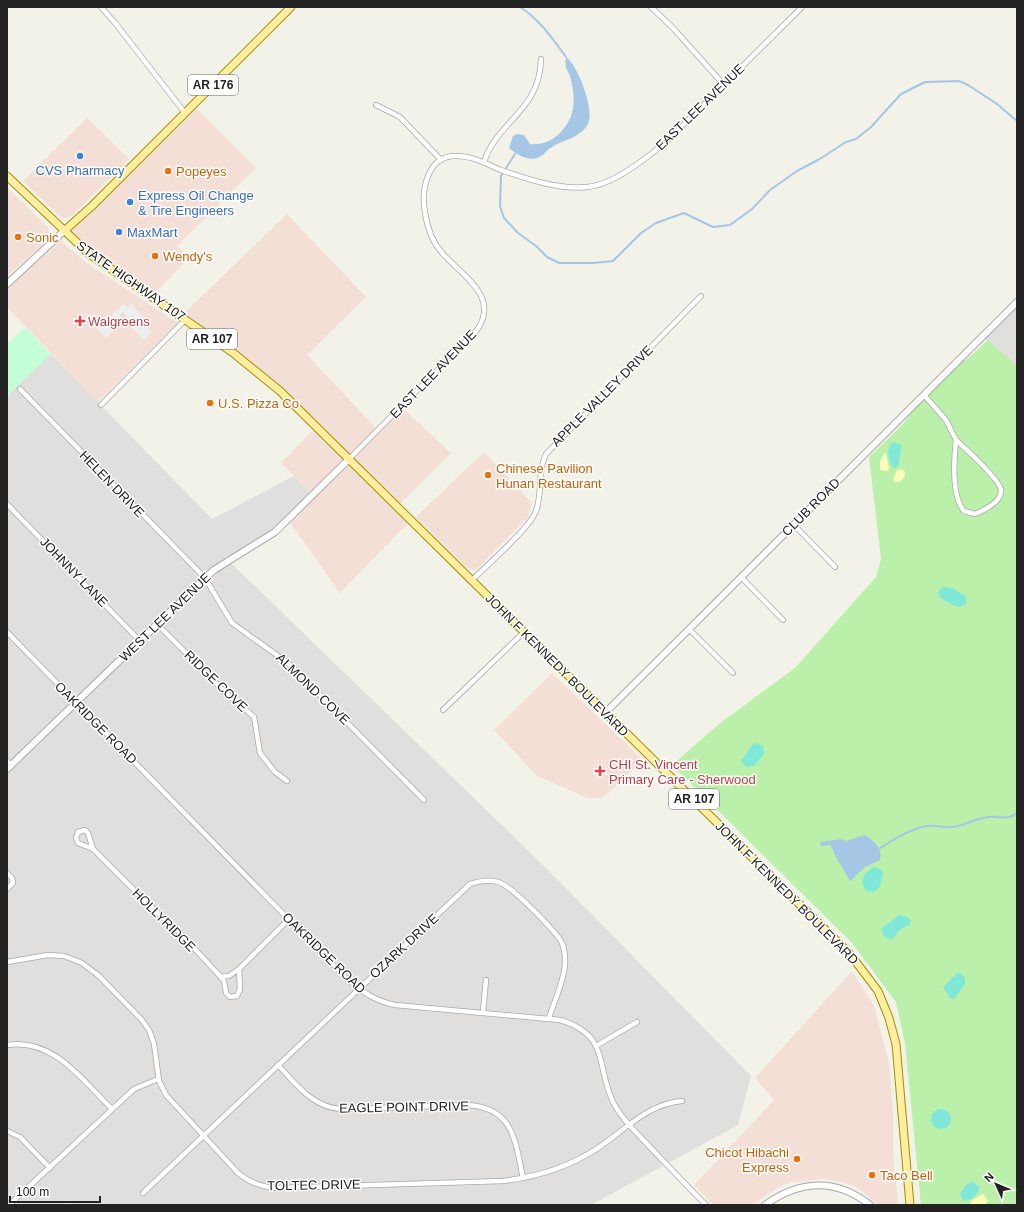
<svg xmlns="http://www.w3.org/2000/svg" width="1024" height="1212" font-family="Arial,sans-serif">
  <style>
    .residential { fill: #e0dfde }
    .commercial { fill: #f4dfd6 }
    .grass { fill: #bbf0aa }
    .sand { fill: #fcffb9 }
    .park { fill: #c3fed6 }
    .pitch { fill: #7fe8d9 }
    .parking { fill: #eee }
    .water { fill: #a5c6e4 }
    .lines { fill: none; stroke-linecap: round; stroke-linejoin: round }
    .stream { stroke: #a5c6e4; stroke-width: 2 }
    .minor-casing { stroke: #a9a9a9; stroke-width: 6 }
    .tertiary-casing { stroke: #a9a9a9; stroke-width: 8 }
    .primary-casing { stroke: #9f9100; stroke-width: 9 }
    .minor { stroke: #fff; stroke-width: 4.5 }
    .tertiary { stroke: #fff; stroke-width: 6 }
    .primary { stroke: #ffeda0; stroke-width: 7 }
    .shop-dot { fill: #3f7fe0; stroke: #fff; stroke-width: 1.5 }
    .food-dot { fill: #e8710a; stroke: #fff; stroke-width: 1.5 }
    .health-dot { fill: #e0444e; stroke: #fff; stroke-width: 1.5 }
    .labels { text-anchor: middle; dominant-baseline: central; stroke-width: 3; stroke-linejoin: round; paint-order: stroke }
    .shield { fill: #fff; stroke: #646464; stroke-width: 1 }
    .shield-label { font-size: 12px; font-weight: bold; fill: #222 }
    .street-label { font-size: 13px; fill: #222; stroke: #fff }
    .shop-label { font-size: 13px; fill: #366cbe; stroke: #fff; text-anchor: start }
    .food-label { font-size: 13px; fill: #c56008; stroke: #fff; text-anchor: start }
    .health-label { font-size: 13px; fill: #be3a42; stroke: #fff; text-anchor: start }
  </style>
  <rect width="100%" height="100%" fill="#f2f2e8"/>
  <g class="residential">
    <path d="M1017 302V368L982 336Z"/>
    <path d="M51 354 212 519 294 476 314 495 289 521 230 562 544 866 751 1076 738 1125 591 1205H75L68 1201 64 1205H7V771L228 563 214 570 7 769V395Z"/>
  </g>
  <g class="commercial">
    <path d="M193 105 256 168 177 246 187 257 185 262 156 292 117 266 70 232Z"/>
    <path d="M87 118 129 159 73 215 66 218 60 217 23 181Z"/>
    <path d="M7 188 48 227 49 237 47 241 7 276Z"/>
    <path d="M287 214 366 297 307 355 378 430 401 407 451 453 397 507 410 521 340 593 289 521 314 495 281 463 316 427 280 391 180 317Z"/>
    <path d="M61 241 88 264 178 323 98 402 7 307V288Z"/>
    <path d="M484 452 532 503 527 518 477 569 472 570 465 566 416 517Z"/>
    <path d="M552 673 643 760 603 798H588L537 776 494 730Z"/>
    <path d="M852 971 874 1006 889 1063 893 1110V1152L898 1205H879L855 1186 838 1181 823 1179 792 1182 778 1187 753 1205H713L694 1185 774 1100 755 1078Z"/>
  </g>
  <path class="grass" d="M988 340 1017 366V1205H921L905 1043 896 1002 852 943 672 765 719 724 795 668 876 577 881 559 869 457 903 424 924 395 959 360H966Z"/>
  <g class="sand">
    <path d="M884 453H886L889 469 887 471 880 470V462Z"/>
    <path d="M902 469 905 472C905 478 902 482 895 482L893 479 897 470Z"/>
    <path d="M983 1194 988 1200 985 1205H969L972 1200Z"/>
  </g>
  <path class="park" d="M25 327 51 354 7 396V344Z"/>
  <g class="pitch">
    <path d="M893 442 902 445 898 466 895 468 892 467C888 460 886 446 893 442Z"/>
    <path d="M943 587C952 587 959 591 966 597V604L959 607C952 605 949 602 941 599L938 592Z"/>
    <path d="M757 743 763 746 764 754 754 766 746 767 741 761 753 744Z"/>
    <path d="M875 867 881 870 883 873 880 887 874 892 866 891C859 882 864 870 875 867Z"/>
    <path d="M899 915 907 917 911 921 909 925 899 930 893 939C886 940 883 935 881 929Z"/>
    <path d="M957 973H960L965 977V984L954 999 950 998 943 987Z"/>
    <circle cx="941" cy="1119" r="10"/>
    <path d="M972 1181 978 1186 979 1191 972 1199 964 1201 960 1194 966 1185Z"/>
  </g>
  <path class="parking" d="M123 304 127 308 131 304 151 325 148 328 152 332 144 340 124 320 127 317 123 312 119 316 123 321 106 338 97 329Z"/>
  <g class="water">
    <path d="M566 57C578 65 595 111 588 124 579 139 564 139 552 147 546 150 544 156 537 158 527 161 516 154 509 148L513 136 517 134 524 135 530 144C542 145 550 142 559 134 575 118 576 102 571 80 569 69 564 72 566 57Z"/>
    <path d="M865 835C875 841 883 850 880 860L865 867 850 881C845 873 841 865 836 857 834 853 833 849 830 845L821 846 820 842 841 839 846 841Z"/>
  </g>
  <g class="lines">
    <g class="stream">
      <path d="M520 7C540 20 552 38 566 57"/>
      <path d="M515 154 501 176 500 206 504 218 518 233 536 246 547 257 559 263H593L613 261 641 233 656 223 684 213 713 227 730 225 752 209 770 190 797 171 818 160 846 142 856 139 871 127 901 94 925 82 959 81 968 85 997 104 1017 121"/>
      <path d="M880 848C895 839 910 829 927 826 935 825 944 828 952 827 964 826 974 819 988 817 998 816 1009 820 1017 813"/>
    </g>
    <g class="minor-casing">
      <g id="minor">
        <path d="M101 7 116 24 185 113"/>
        <path d="M651 7 673 28 724 85"/>
        <path d="M376 105 400 117 441 160"/>
        <path d="M484 162C497 121 540 111 541 59"/>
        <path d="M20 389 205 578 232 623 288 663 424 800"/>
        <path d="M924 395 946 420 956 440"/>
        <path d="M101 405 185 320"/>
        <path d="M956 440C965 448 1000 480 1001 490 1002 502 984 510 975 514L964 511C951 496 954 459 956 440Z"/>
        <path d="M349 459 477 330C500 297 463 276 443 254 433 243 427 227 425 212 421 191 427 156 455 156 472 155 486 164 501 170 527 179 559 190 587 187 613 185 645 159 665 143L802 7"/>
        <path d="M7 504 140 641"/>
        <path d="M794 525 835 567"/>
        <path d="M741 577 783 620"/>
        <path d="M471 581C486 566 530 528 536 511 543 492 537 472 546 454L701 296"/>
        <path d="M158 625 225 692 254 717 260 753 275 772 287 781"/>
        <path d="M689 629 733 673"/>
        <path d="M7 632 349 981C364 993 376 1001 395 1005L560 1020C611 1035 595 1067 614 1104 623 1121 638 1134 651 1148 669 1167 687 1186 706 1205"/>
        <path d="M443 710 523 633"/>
        <path d="M7 761 11 766"/>
        <path d="M93 849 88 833 85 830 78 832 76 838 78 843 93 849 147 903 177 930 220 976H229L239 969"/>
        <path d="M7 873 12 878 13 883 7 889"/>
        <path d="M7 962 48 955 64 956 82 963 99 976 141 1019 149 1030 154 1044 159 1081 166 1095 238 1173C250 1183 261 1187 276 1188L503 1181C537 1177 569 1167 598 1148 625 1130 647 1104 682 1101"/>
        <path d="M220 976 224 981 226 993 230 997 237 996 240 989 239 969 289 919"/>
        <path d="M483 1012 486 980"/>
        <path d="M7 1045C54 1038 82 1080 112 1109"/>
        <path d="M596 1046 637 1022"/>
        <path d="M278 1065C296 1084 313 1108 342 1109L468 1105C514 1108 515 1141 523 1178"/>
        <path d="M7 1131 20 1137 50 1168"/>
        <path d="M143 1193 470 884C479 881 488 879 498 882 512 886 552 928 561 941 573 965 556 995 549 1018"/>
        <path d="M9 1205 134 1089 158 1079"/>
      </g>
    </g>
    <g class="tertiary-casing">
      <g id="tertiary">
        <path d="M7 284 64 231"/>
        <path d="M605 713 1017 302"/>
        <path d="M7 769 205 578 214 570 275 532 349 459"/>
        <path d="M765 1205C800 1180 836 1178 870 1205"/>
      </g>
    </g>
    <g class="primary-casing">
      <g id="primary">
        <path d="M7 176 88 253 232 352 280 391 850 954 878 991 889 1018 896 1044 910 1205"/>
        <path d="M64 231 92 206 291 7"/>
      </g>
    </g>
    <use href="#minor" class="minor"/>
    <use href="#tertiary" class="tertiary"/>
    <use href="#primary" class="primary"/>
  </g>
  <g class="shop-dot">
    <circle cx="80" cy="156" r="4"/>
    <circle cx="130" cy="202" r="4"/>
    <circle cx="119" cy="232" r="4"/>
  </g>
  <g class="food-dot">
    <circle cx="168" cy="171" r="4"/>
    <circle cx="18" cy="237" r="4"/>
    <circle cx="155" cy="256" r="4"/>
    <circle cx="210" cy="403" r="4"/>
    <circle cx="488" cy="475" r="4"/>
    <circle cx="797" cy="1159" r="4"/>
    <circle cx="872" cy="1175" r="4"/>
  </g>
  <g class="health-dot">
    <path d="M78 315h4v4h4v4h-4v4h-4v-4h-4v-4h4z"/>
    <path d="M598 765h4v4h4v4h-4v4h-4v-4h-4v-4h4z"/>
  </g>
  <g class="labels">
    <g class="shield">
      <rect x="188" y="75" width="50" height="20" rx="3"/>
      <rect x="187" y="329" width="50" height="20" rx="3"/>
      <rect x="669" y="789" width="50" height="20" rx="3"/>
    </g>
    <g class="shield-label">
      <text x="213" y="85">AR 176</text>
      <text x="212" y="339">AR 107</text>
      <text x="694" y="799">AR 107</text>
    </g>
    <g class="street-label">
      <text transform="translate(700 107) rotate(-44)">EAST LEE AVENUE</text>
      <text transform="translate(131 281) rotate(35)">STATE HIGHWAY 107</text>
      <text transform="translate(433 374) rotate(-46)">EAST LEE AVENUE</text>
      <text transform="translate(602 396) rotate(-45)">APPLE VALLEY DRIVE</text>
      <text transform="translate(112 484) rotate(46)">HELEN DRIVE</text>
      <text transform="translate(811 507) rotate(-45)">CLUB ROAD</text>
      <text transform="translate(74 572) rotate(46)">JOHNNY LANE</text>
      <text transform="translate(165 617) rotate(-44)">WEST LEE AVENUE</text>
      <text transform="translate(557 665) rotate(45)">JOHN F KENNEDY BOULEVARD</text>
      <text transform="translate(216 681) rotate(44)">RIDGE COVE</text>
      <text transform="translate(313 689) rotate(44)">ALMOND COVE</text>
      <text transform="translate(96 723) rotate(45)">OAKRIDGE ROAD</text>
      <text transform="translate(787 893) rotate(45)">JOHN F KENNEDY BOULEVARD</text>
      <text transform="translate(164 920) rotate(45)">HOLLYRIDGE</text>
      <text transform="translate(404 946) rotate(-43)">OZARK DRIVE</text>
      <text transform="translate(324 953) rotate(44)">OAKRIDGE ROAD</text>
      <text transform="translate(404 1107) rotate(-1)">EAGLE POINT DRIVE</text>
      <text transform="translate(314 1185) rotate(-1)">TOLTEC DRIVE</text>
    </g>
    <g class="shop-label">
      <text x="80" y="170" text-anchor="middle">CVS Pharmacy</text>
      <text x="138" y="195">Express Oil Change<tspan x="138" dy="15">&amp; Tire Engineers</tspan></text>
      <text x="127" y="232">MaxMart</text>
    </g>
    <g class="food-label">
      <text x="176" y="171">Popeyes</text>
      <text x="26" y="237">Sonic</text>
      <text x="163" y="256">Wendy's</text>
      <text x="218" y="403">U.S. Pizza Co</text>
      <text x="496" y="468">Chinese Pavilion<tspan x="496" dy="15">Hunan Restaurant</tspan></text>
      <text x="789" y="1152" text-anchor="end">Chicot Hibachi<tspan x="789" dy="15">Express</tspan></text>
      <text x="880" y="1175">Taco Bell</text>
    </g>
    <g class="health-label">
      <text x="88" y="321">Walgreens</text>
      <text x="609" y="764">CHI St. Vincent<tspan x="609" dy="15">Primary Care - Sherwood</tspan></text>
    </g>
  </g>
  <rect width="1024" height="1212" fill="none" stroke="#222222" stroke-width="16"/>
  <g transform="translate(996 1184) rotate(314)" stroke="#ffffff" stroke-width="3" paint-order="stroke">
  <path d="M0-3L7 15L0 10L-7 15Z" fill="#222222"/>
  <text y="-6" font-size="11" font-weight="bold" text-anchor="middle" fill="#222222">N</text>
  </g>
  <path d="M10 1196v6h90v-6" fill="none" stroke="#222222" stroke-width="2"/>
  <text x="16" y="1196" font-size="12" fill="#222222" stroke="#ffffff" stroke-width="3" paint-order="stroke">100 m</text>
</svg>
